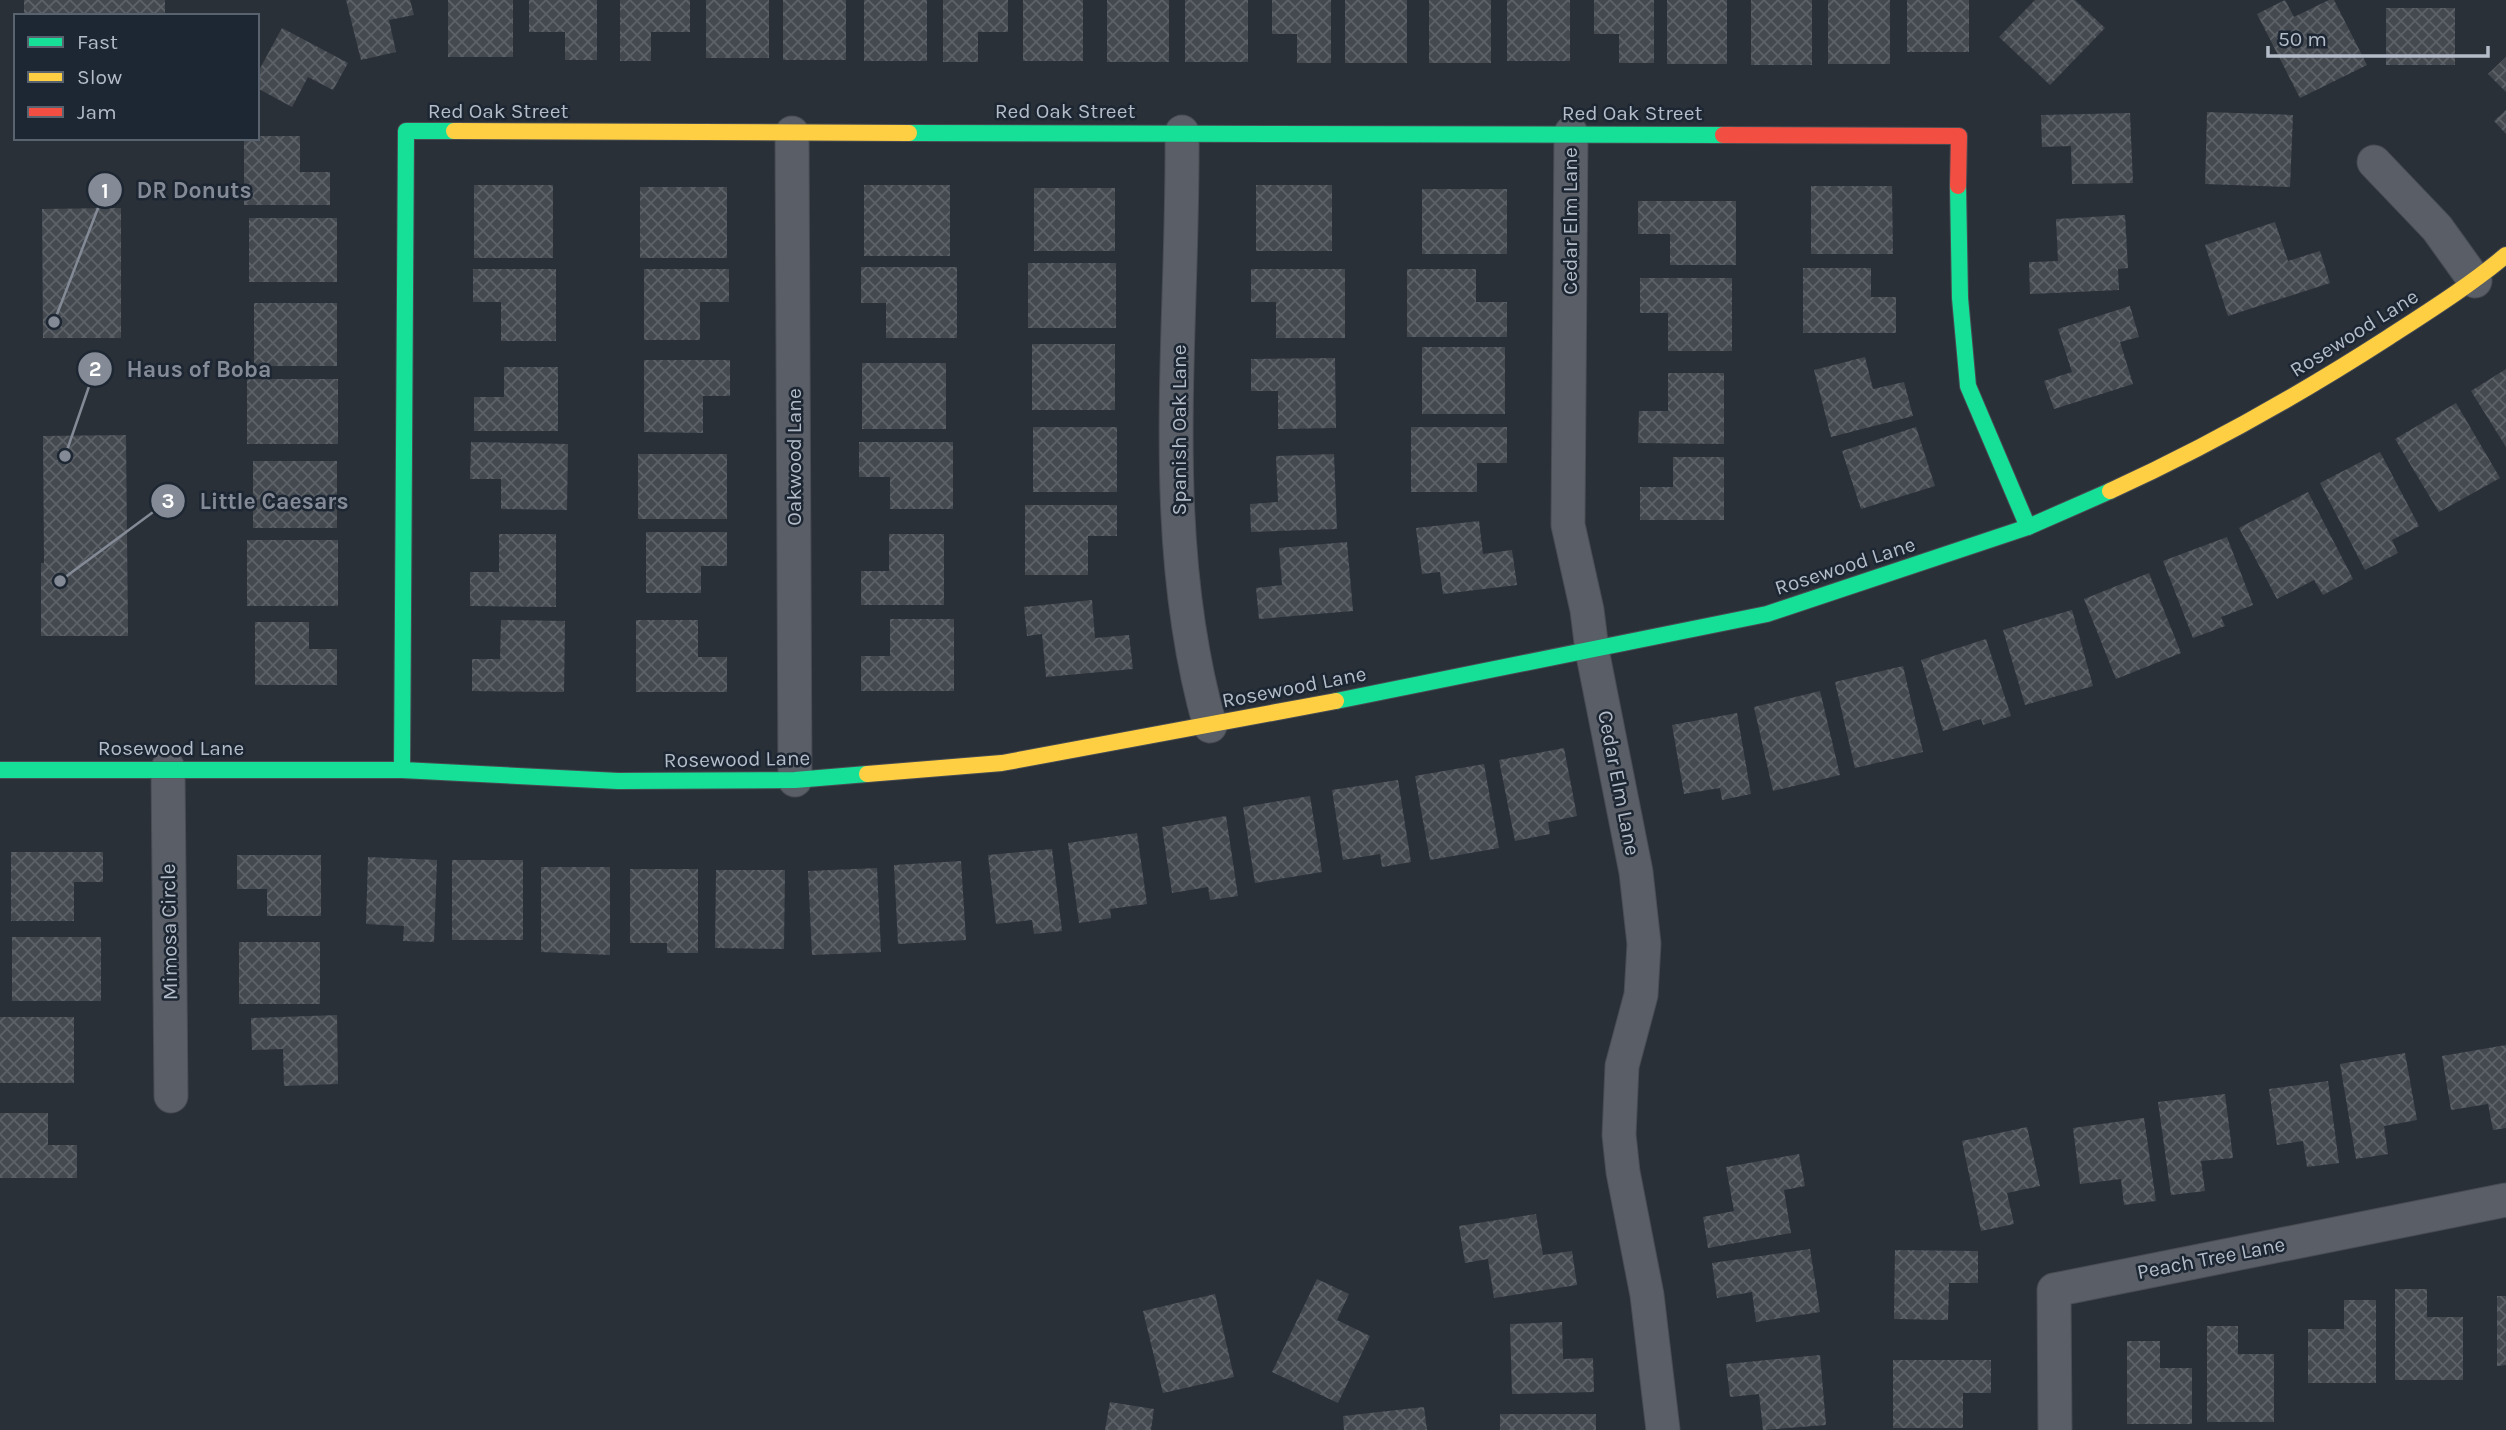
<svg xmlns="http://www.w3.org/2000/svg" width="2506" height="1430" font-family="Karla,sans-serif">
  <style>
    .building { fill: url(#building-cross-hatch) }
    .lines { fill: none; stroke-linecap: round; stroke-linejoin: round }
    .street-casing { stroke: #484c53; stroke-width: 35 }
    .fast-casing { stroke: #484c53; stroke-width: 18 }
    .slow-casing { stroke: #484c53; stroke-width: 18 }
    .jam-casing { stroke: #484c53; stroke-width: 18 }
    .street { stroke: #5a5e66; stroke-width: 33 }
    .fast { stroke: #16e098; stroke-width: 16 }
    .slow { stroke: #ffcf43; stroke-width: 16 }
    .jam { stroke: #f24e42; stroke-width: 16 }
    .labels { text-anchor: middle; dominant-baseline: central; stroke-width: 5; stroke-linejoin: round; paint-order: stroke }
    .street-label { font-size: 21px; fill: #b4bcc9; stroke: #1d2633 }
    .leader { fill: none; stroke: #848b96; stroke-width: 2.5 }
    .callout-dot { fill: #848b96; stroke: #1d2633; stroke-width: 2.5 }
    .mark-label { font-size: 21px; text-anchor: middle; font-weight: bold; fill: #fff }
    .callout-label { font-size: 23px; text-anchor: middle; font-weight: bold; fill: #848b96; stroke: #1d2633; stroke-width: 5; stroke-linejoin: round; paint-order: stroke }
  </style>
  <defs>
    <pattern id="building-cross-hatch" width="8" height="8" patternUnits="userSpaceOnUse" patternTransform="scale(1.75)"><rect width="8" height="8" fill="#444950"/><path d="M0 0l8 8M0 8l8-8" fill="none" stroke="#5d6168"/></pattern>
  </defs>
  <rect width="100%" height="100%" fill="#2a3038"/>
  <g class="building">
    <rect x="24" y="0" width="141" height="16"/>
    <path d="M346 0H410L414 15 389 20 396 52 361 60Z"/>
    <rect x="448" y="0" width="65" height="57"/>
    <path d="M529 0H597V60H565V32H529Z"/>
    <path d="M620 0H690V32H651V61H620Z"/>
    <rect x="706" y="0" width="63" height="58"/>
    <rect x="783" y="0" width="63" height="60"/>
    <rect x="864" y="0" width="63" height="61"/>
    <path d="M943 0H1008V32H978V62H943Z"/>
    <rect x="1023" y="0" width="60" height="61"/>
    <rect x="1107" y="0" width="62" height="62"/>
    <rect x="1185" y="0" width="63" height="62"/>
    <path d="M1272 0H1331V63H1297V34H1272Z"/>
    <rect x="1345" y="0" width="62" height="63"/>
    <rect x="1429" y="0" width="62" height="63"/>
    <rect x="1507" y="0" width="63" height="61"/>
    <path d="M1594 0H1654V63H1619V34H1594Z"/>
    <rect x="1667" y="0" width="60" height="64"/>
    <rect x="1751" y="0" width="61" height="65"/>
    <rect x="1828" y="0" width="62" height="64"/>
    <rect x="1907" y="0" width="62" height="52"/>
    <path d="M2035 0H2075L2105 28 2050 85 1999 37Z"/>
    <path d="M2285 0 2294 17 2329 0H2334L2367 65 2300 98 2257 14Z"/>
    <rect x="2386" y="8" width="69" height="57"/>
    <path d="M282 28 348 63 333 90 308 77 292 107 257 88V74Z"/>
    <path d="M2506 57V92L2488 74Z"/>
    <path d="M2506 110V134L2494 121Z"/>
    <path d="M2207 112 2293 115 2290 187 2205 184Z"/>
    <path d="M2130 113 2133 183 2072 184 2071 146 2042 147 2041 115Z"/>
    <path d="M257 136H300V172H330V205H244V138H257Z"/>
    <rect x="474" y="185" width="79" height="73"/>
    <rect x="864" y="185" width="86" height="71"/>
    <rect x="1256" y="185" width="76" height="66"/>
    <path d="M1811 186H1892L1893 254H1811Z"/>
    <rect x="640" y="187" width="87" height="71"/>
    <rect x="1034" y="188" width="81" height="63"/>
    <rect x="1422" y="189" width="85" height="65"/>
    <path d="M1638 201H1736V265H1670V234H1638Z"/>
    <path d="M121 208V338H43L42 209Z"/>
    <path d="M2125 215 2128 268 2118 269 2119 290 2030 294 2029 262 2058 261 2056 219Z"/>
    <rect x="249" y="218" width="88" height="64"/>
    <path d="M2275 222 2288 261 2320 251 2330 283 2228 316 2205 245Z"/>
    <rect x="1028" y="263" width="88" height="65"/>
    <path d="M861 267H957V338H886V303H861Z"/>
    <path d="M1803 268H1871V297H1896V333H1803Z"/>
    <path d="M473 269H556V341H501V302H473Z"/>
    <path d="M644 269H729V302H700V340H644Z"/>
    <path d="M1251 269H1345V338H1276V302H1251Z"/>
    <path d="M1407 269H1476V302H1507V337H1407Z"/>
    <path d="M1640 278H1732V351H1668V313H1640Z"/>
    <rect x="254" y="303" width="83" height="63"/>
    <path d="M2130 306 2139 337 2120 342 2133 384 2054 409 2044 381 2072 372 2058 329Z"/>
    <rect x="1032" y="344" width="83" height="66"/>
    <rect x="1422" y="347" width="83" height="67"/>
    <path d="M1865 357 1873 389 1904 382 1913 416 1831 437 1814 370Z"/>
    <path d="M1335 358 1336 428 1278 429V391H1251V359Z"/>
    <path d="M644 360H730V396H703V433L644 432Z"/>
    <rect x="862" y="363" width="84" height="66"/>
    <path d="M504 367H558V431H474V397H504Z"/>
    <path d="M2506 369V447L2471 391Z"/>
    <path d="M1668 373H1724V444L1638 443 1639 411H1668Z"/>
    <rect x="247" y="379" width="91" height="65"/>
    <path d="M2456 403 2500 478 2439 512 2395 439Z"/>
    <rect x="1033" y="427" width="84" height="65"/>
    <path d="M1411 427H1507V463H1477V492H1411Z"/>
    <path d="M1916 427 1935 486 1861 509 1842 451Z"/>
    <path d="M126 435 128 636H41V563H44L43 436Z"/>
    <path d="M471 442 568 444 567 510 501 509V479H470Z"/>
    <path d="M859 442H953V509H890V477H859Z"/>
    <path d="M2380 452 2419 526 2392 540 2398 553 2365 570 2320 483Z"/>
    <rect x="638" y="454" width="89" height="65"/>
    <path d="M1334 454 1337 529 1251 532 1250 504 1278 502 1276 456Z"/>
    <path d="M1673 457H1724V520H1640V487H1673Z"/>
    <rect x="253" y="461" width="84" height="67"/>
    <path d="M2308 492 2353 579 2323 595 2314 580 2277 599 2239 528Z"/>
    <path d="M1025 505H1117V536H1088V575H1025Z"/>
    <path d="M1479 521 1483 554 1512 550 1517 585 1443 594 1440 572 1422 574 1416 528Z"/>
    <path d="M646 532H727V566H701V593H646Z"/>
    <path d="M499 534H556V607L470 606V572H499Z"/>
    <path d="M889 534H944V605H861V571H889Z"/>
    <path d="M2227 537 2253 605 2221 617 2225 626 2193 638 2163 561Z"/>
    <rect x="247" y="540" width="91" height="66"/>
    <path d="M1347 542 1353 611 1259 619 1256 588 1282 585 1279 548Z"/>
    <path d="M2149 573 2181 653 2116 679 2084 599Z"/>
    <path d="M1092 600 1095 638 1129 635 1133 669 1046 677 1042 634 1027 636 1024 607Z"/>
    <path d="M2072 610 2093 686 2025 705 2003 630Z"/>
    <path d="M890 619H954V691H861V656H890Z"/>
    <path d="M501 620 565 621 564 692 472 691V659H500Z"/>
    <path d="M636 620H698V657H727V692H636Z"/>
    <path d="M255 622H309V649H337V685H255Z"/>
    <path d="M1986 639 2011 716 1983 725 1981 719 1943 731 1921 660Z"/>
    <path d="M1903 666 1923 752 1855 768 1835 682Z"/>
    <path d="M1820 691 1840 775 1773 791 1754 707Z"/>
    <path d="M1737 713 1751 794 1722 800 1720 788 1684 794 1672 725Z"/>
    <path d="M1564 748 1577 816 1548 822 1550 834 1515 841 1499 760Z"/>
    <path d="M1484 764 1499 848 1430 860 1415 776Z"/>
    <path d="M1398 780 1411 862 1382 867 1380 854 1343 860 1332 790Z"/>
    <path d="M1310 796 1322 872 1255 883 1243 807Z"/>
    <path d="M1226 816 1238 896 1210 900 1208 887 1172 893 1162 827Z"/>
    <path d="M1137 833 1147 904 1110 909 1111 918 1079 923 1068 843Z"/>
    <path d="M1052 849 1062 931 1034 934 1032 920 996 924 988 855Z"/>
    <path d="M11 852H103V882H74V921H11Z"/>
    <path d="M237 855H321V916H267V889H237Z"/>
    <path d="M368 857 437 860 434 942 403 941 404 926 366 924Z"/>
    <rect x="452" y="860" width="71" height="80"/>
    <path d="M961 861 966 940 898 944 894 865Z"/>
    <path d="M541 867H610V955L541 952Z"/>
    <path d="M877 868 881 952 812 955 808 871Z"/>
    <path d="M630 869H698V953H667V943H630Z"/>
    <path d="M716 870H785L784 949 715 948Z"/>
    <rect x="12" y="937" width="89" height="64"/>
    <rect x="239" y="942" width="81" height="62"/>
    <path d="M337 1015 338 1084 284 1086 283 1049 252 1050 251 1018Z"/>
    <rect x="0" y="1017" width="74" height="66"/>
    <path d="M2506 1045V1128L2493 1130 2488 1104 2451 1110 2442 1056Z"/>
    <path d="M2405 1053 2417 1120 2384 1126 2388 1154 2356 1159 2340 1064Z"/>
    <path d="M2328 1081 2339 1163 2307 1167 2303 1141 2277 1145 2269 1089Z"/>
    <path d="M2225 1094 2233 1158 2201 1161 2205 1191 2171 1195 2158 1102Z"/>
    <path d="M0 1113H48V1145H77V1178H0Z"/>
    <path d="M2144 1118 2156 1201 2124 1205 2121 1179 2080 1184 2073 1128Z"/>
    <path d="M2027 1127 2040 1186 2007 1193 2014 1224 1981 1231 1962 1141Z"/>
    <path d="M1799 1154 1805 1186 1784 1190 1791 1233 1708 1248 1703 1217 1734 1211 1726 1167Z"/>
    <path d="M1536 1214 1543 1255 1572 1251 1577 1285 1494 1298 1488 1259 1465 1263 1459 1226Z"/>
    <path d="M1810 1249 1820 1312 1756 1322 1752 1292 1717 1298 1712 1263Z"/>
    <path d="M1895 1250 1978 1251V1283H1949L1948 1320 1894 1319Z"/>
    <path d="M1317 1279 1349 1294 1337 1320 1370 1336 1338 1403 1272 1372Z"/>
    <path d="M2395 1289H2427V1317H2463V1380H2395Z"/>
    <path d="M1215 1294 1234 1377 1163 1393 1143 1311Z"/>
    <path d="M2497 1296H2506V1365L2497 1366Z"/>
    <path d="M2344 1300H2376V1383H2308V1329H2344Z"/>
    <path d="M1562 1322 1563 1359 1593 1358 1594 1392 1512 1394 1510 1324Z"/>
    <path d="M2207 1326H2238V1354H2274V1422H2207Z"/>
    <path d="M2127 1341H2160V1368H2192V1424H2127Z"/>
    <path d="M1820 1355 1826 1425 1763 1430 1759 1394 1730 1397 1726 1364Z"/>
    <path d="M1893 1360H1991V1393H1963V1428H1893Z"/>
    <path d="M1110 1402 1154 1409 1151 1430H1105Z"/>
    <path d="M1424 1407 1427 1430H1344L1343 1416Z"/>
    <rect x="1500" y="1414" width="96" height="16"/>
  </g>
  <g class="lines">
    <g class="street-casing">
      <g id="street">
        <path d="M1182 132C1184 329 1155 533 1210 726"/>
        <path d="M792 133 795 780"/>
        <path d="M1571 133 1568 525 1587 610 1592 650 1636 872 1644 944 1641 995 1622 1066 1619 1135 1623 1172 1647 1295 1663 1430"/>
        <path d="M2374 162 2437 228 2475 281"/>
        <path d="M168 768 171 1096"/>
        <path d="M2055 1430 2054 1290 2506 1200"/>
      </g>
    </g>
    <g class="fast-casing">
      <g id="fast">
        <path d="M909 133 1723 135"/>
        <path d="M1958 186 1960 298 1968 386 2028 527"/>
        <path d="M1336 701 1767 614 2028 527 2110 491"/>
        <path d="M0 770H402L618 781 795 780 867 774"/>
        <path d="M402 770 406 131H454"/>
      </g>
    </g>
    <g class="slow-casing">
      <g id="slow">
        <path d="M454 131 909 133"/>
        <path d="M2110 491C2207 447 2299 395 2389 337 2429 311 2469 286 2506 255"/>
        <path d="M867 774 1002 763 1336 701"/>
      </g>
    </g>
    <g class="jam-casing">
      <path id="jam" d="M1723 135 1959 136 1958 186"/>
    </g>
    <use href="#street" class="street"/>
    <use href="#fast" class="fast"/>
    <use href="#slow" class="slow"/>
    <use href="#jam" class="jam"/>
  </g>
  <g class="labels">
    <g class="street-label">
      <text x="498" y="111">Red Oak Street</text>
      <text x="1065" y="111">Red Oak Street</text>
      <text x="1632" y="113">Red Oak Street</text>
      <text transform="translate(1570 221) rotate(-90)">Cedar Elm Lane</text>
      <text transform="translate(2354 333) rotate(-32)">Rosewood Lane</text>
      <text transform="translate(1179 430) rotate(-90)">Spanish Oak Lane</text>
      <text transform="translate(794 457) rotate(-90)">Oakwood Lane</text>
      <text transform="translate(1845 566) rotate(-18)">Rosewood Lane</text>
      <text transform="translate(1294 687) rotate(-11)">Rosewood Lane</text>
      <text x="171" y="748">Rosewood Lane</text>
      <text transform="translate(737 759) rotate(-1)">Rosewood Lane</text>
      <text transform="translate(1619 783) rotate(79)">Cedar Elm Lane</text>
      <text transform="translate(169 932) rotate(-91)">Mimosa Circle</text>
      <text transform="translate(2211 1258) rotate(-11)">Peach Tree Lane</text>
    </g>
  </g>
  <path class="leader" d="M54 322L105 190M65 456L95 369M60 581L168 501"/>
  <g class="callout-dot">
    <circle cx="54" cy="322" r="7"/>
    <circle cx="65" cy="456" r="7"/>
    <circle cx="60" cy="581" r="7"/>
    <circle cx="105" cy="190" r="18"/>
    <circle cx="95" cy="369" r="18"/>
    <circle cx="168" cy="501" r="18"/>
  </g>
  <g class="mark-label">
    <text x="105" y="198">1</text>
    <text x="95" y="376">2</text>
    <text x="168" y="508">3</text>
  </g>
  <g class="callout-label">
    <text x="194" y="198">DR Donuts</text>
    <text x="199" y="377">Haus of Boba</text>
    <text x="274" y="509">Little Caesars</text>
  </g>
  <rect x="14" y="14" width="245" height="126" fill="#1d2633" stroke="#59626f" stroke-width="2"/>
  <rect x="28" y="37" width="35" height="10" fill="#16e098" stroke="#59626f" stroke-width="2"/>
  <text x="77" y="49" font-size="21" fill="#b4bcc9">Fast</text>
  <rect x="28" y="72" width="35" height="10" fill="#ffcf43" stroke="#59626f" stroke-width="2"/>
  <text x="77" y="84" font-size="21" fill="#b4bcc9">Slow</text>
  <rect x="28" y="107" width="35" height="10" fill="#f24e42" stroke="#59626f" stroke-width="2"/>
  <text x="77" y="119" font-size="21" fill="#b4bcc9">Jam</text>
  <path d="M2268 46v10h220v-10" fill="none" stroke="#b4bcc9" stroke-width="3.5"/>
  <text x="2278" y="46" font-size="21" fill="#b4bcc9" stroke="#1d2633" stroke-width="5" paint-order="stroke">50 m</text>
</svg>
